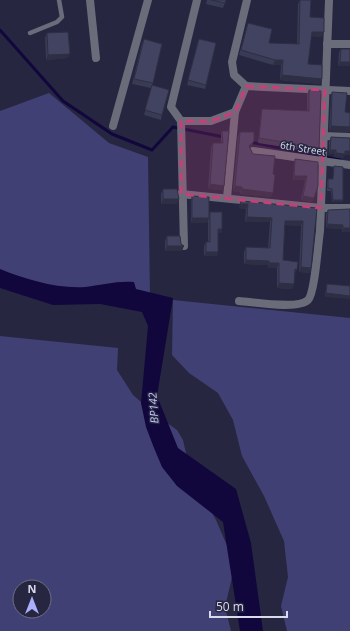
<svg xmlns="http://www.w3.org/2000/svg" width="350" height="631" font-family="'Open Sans',sans-serif">
  <style>
    .green { fill: #414074; fill-rule: evenodd }
    .water { fill: #11073c }
    .lines { fill: none; stroke-linecap: round; stroke-linejoin: round }
    .stream { stroke: #11073c; stroke-width: 3 }
    .service { stroke: #6b6c7a; stroke-width: 4.5 }
    .minor { stroke: #6b6c7a; stroke-width: 8 }
    .wall { fill: #393a53 }
    .shaded-wall { fill: #2e2f44 }
    .building { fill: #424361; stroke: #2e2f44 }
    .marked { fill: #c73f78; fill-opacity: 0.2; stroke: #c73f78; stroke-width: 3; stroke-dasharray: 8 5; stroke-linejoin: round }
    .labels { text-anchor: middle; dominant-baseline: central; stroke-width: 3; stroke-linejoin: round; paint-order: stroke }
    .street-label { font-size: 10px; fill: #d9daec; stroke: #262641 }
    .water-label { font-size: 11px; font-style: italic; fill: #c3c6fc; stroke: #262641 }
  </style>
  <rect width="100%" height="100%" fill="#262641"/>
  <g class="green">
    <path d="M49 93 109 143 148 157 150 297 0 282V111Z"/>
    <path d="M173 300 350 318V631H287L281 606 288 577 284 541 264 496 242 456 233 420 218 393 189 373 172 355Z"/>
    <path d="M0 336 118 348 117 370 133 395 156 415 177 430 183 440 191 475 216 520 231 555 233 573 225 607 231 631H0ZM20 587H44V611H20Z"/>
  </g>
  <path class="water" d="M0 269C25 279 57 289 85 287 104 285 114 281 134 282L136 289 173 298 157 396 178 448 236 489 251 543 263 631H240L223 522 177 486 162 467 154 448 146 427 141 403 148 326 142 312 100 304 53 305 0 288Z"/>
  <g class="lines">
    <g class="stream">
      <path d="M0 30 63 101 112 134 152 150 173 127 224 137"/>
      <path d="M250 142 340 160"/>
    </g>
    <path class="service" d="M30 33 57 22 62 17 59 0"/>
    <g class="minor">
      <path d="M90 0 96 58"/>
      <path d="M327 44H350"/>
      <path d="M246 86 350 91"/>
      <path d="M181 121H211L235 112"/>
      <path d="M113 126 148 0"/>
      <path d="M324 136 350 137"/>
      <path d="M253 151 350 165"/>
      <path d="M181 194 321 208H350"/>
      <path d="M227 198 235 112 246 86 234 75 232 62 247 0"/>
      <path d="M184 246 181 121 171 107 197 0"/>
      <path d="M239 301C254 302 298 310 308 300 315 293 318 243 320 231L329 0"/>
    </g>
  </g>
  <g class="wall">
    <path d="M207 0H226L223 8 206 4Z"/>
    <path d="M300 0 322 37 311 36 308 64 320 84 280 80 281 65H273L239 55 248 23 269 43 297 44 298 4Z"/>
    <path d="M47 33 68 58 46 60 45 38Z"/>
    <path d="M144 39 153 83 151 88 132 84 142 44Z"/>
    <path d="M199 39 206 85 205 89 187 85 197 44Z"/>
    <path d="M341 49H350L338 66 339 52Z"/>
    <path d="M152 85 162 115 161 120 144 115Z"/>
    <path d="M309 90 319 148 318 152 258 143 261 113 262 109 307 111V94Z"/>
    <path d="M332 92 345 112 350 113V132L329 131 331 97Z"/>
    <path d="M222 131H229L224 186 222 190 208 189 211 147 213 143H221V135Z"/>
    <path d="M240 132 252 146 250 148 271 197 240 194V192L233 191 238 136Z"/>
    <path d="M331 137 350 138V155H345L343 158 334 157 335 154H329V142Z"/>
    <path d="M295 159 318 162 312 202 301 200 305 180H293L294 163Z"/>
    <path d="M334 166 343 200 342 202H332L331 191H327V182L328 179H333V168Z"/>
    <path d="M163 189 177 204H161V194Z"/>
    <path d="M192 196 209 215 210 212 222 229 221 233H218V252L217 256H204V246L206 242H208V219L207 223H191V200Z"/>
    <path d="M241 201 317 208 311 268 310 273 299 272 301 226 285 225 283 260 295 274H294V284L292 289 277 288V268H268V265L244 264V252L246 247 268 248 270 222H245L246 209 239 208Z"/>
    <path d="M328 210 350 232H342V229L326 228V214Z"/>
    <path d="M167 236 182 251H165V241Z"/>
    <path d="M327 284 350 286 325 297 326 288Z"/>
  </g>
  <g class="shaded-wall">
    <path d="M312 32H324L322 37 310 36Z"/>
    <path d="M70 54 68 58 46 60 48 55Z"/>
    <path d="M275 60H283L281 65H273Z"/>
    <path d="M340 62H350V66H338Z"/>
    <path d="M282 75 322 79 320 84 280 80Z"/>
    <path d="M331 126 350 127V132L329 131Z"/>
    <path d="M254 141 252 146 248 151 249 146Z"/>
    <path d="M330 150H336L335 154H329Z"/>
    <path d="M345 151H350V155H345L343 158 334 157 336 153Z"/>
    <path d="M294 176H307L305 180H293Z"/>
    <path d="M210 184 224 186 222 190 208 189Z"/>
    <path d="M235 186 242 187 240 192 233 191Z"/>
    <path d="M242 189 273 193 271 197 240 194Z"/>
    <path d="M303 196 314 198 312 202 301 200Z"/>
    <path d="M163 199H179L177 204H161Z"/>
    <path d="M333 200H343L342 202H332Z"/>
    <path d="M240 204H248L246 209 239 208Z"/>
    <path d="M247 217 272 218 270 222H245Z"/>
    <path d="M192 218H209L207 223H191Z"/>
    <path d="M285 221H303L301 226 283 225Z"/>
    <path d="M327 224 343 225 342 229 326 228Z"/>
    <path d="M343 228H350V232H342Z"/>
    <path d="M218 229H222L221 233H217Z"/>
    <path d="M167 246H184L182 251H165Z"/>
    <path d="M206 252H218L217 256H204Z"/>
    <path d="M246 260 269 261 268 265 244 264Z"/>
    <path d="M269 263H279L277 268H268Z"/>
    <path d="M301 267 311 268 310 273 299 272Z"/>
    <path d="M295 269 297 270 295 274H293Z"/>
    <path d="M279 283 294 284 292 289 277 288Z"/>
    <path d="M326 293 350 296V299L325 297Z"/>
  </g>
  <g class="building">
    <path d="M211 0H226L225 3Z"/>
    <path d="M300 0H311L310 17 324 18V32H312L308 64 322 65V79L282 75 283 60H275L241 50 248 23 272 29 269 43 299 44Z"/>
    <path d="M68 32 70 54 48 55 47 33Z"/>
    <path d="M144 39 162 44 153 83 134 79Z"/>
    <path d="M199 39 216 43 206 85 188 80Z"/>
    <path d="M341 49H350V62H340Z"/>
    <path d="M152 85 169 90 162 115 145 110Z"/>
    <path d="M309 90 321 91 319 148 259 138 262 109 309 111Z"/>
    <path d="M332 92 347 93 345 112 350 113V127L331 126Z"/>
    <path d="M222 131H229L224 186 210 184 213 143H223Z"/>
    <path d="M240 132H254V141L249 146 253 154 275 156 273 174 275 175 273 193 242 189V187L235 186Z"/>
    <path d="M331 137 350 138V151H345V154L336 153V150H330Z"/>
    <path d="M295 159 318 162V186L314 198 303 196 307 176H294Z"/>
    <path d="M334 166 343 167V200H333L332 189 328 188V179H333Z"/>
    <path d="M163 189H177L179 199H163Z"/>
    <path d="M192 196 209 197V218H192Z"/>
    <path d="M241 201 317 208 311 268 301 267 303 221H285L283 260 298 262 297 270 295 269 294 284 279 283V263H269V261L246 260V247L270 248 272 218 247 217 248 204H240Z"/>
    <path d="M350 209V228H343V225L327 224 328 210Z"/>
    <path d="M210 212H222V229H218V252H206V242H210Z"/>
    <path d="M167 236H180L181 244 184 246H167Z"/>
    <path d="M327 284 350 286V296L326 293Z"/>
  </g>
  <path class="marked" d="M246 86 325 90 321 208 181 194V121H211L235 112Z"/>
  <g class="labels">
    <g class="street-label">
      <text transform="translate(303 148) rotate(9)">6th Street</text>
    </g>
    <g class="water-label">
      <text transform="translate(153 408) rotate(-94)">BP142</text>
    </g>
  </g>
  <g transform="translate(32 599)"><circle r="19" fill="#262641" stroke="#6e6e85"/>
  <path d="M0-3L7 15L0 10L-7 15Z" fill="#acaffb"/>
  <text y="-6" font-size="11" font-weight="bold" text-anchor="middle" fill="#d9daec">N</text>
  </g>
  <path d="M210 611v6h77v-6" fill="none" stroke="#d9daec" stroke-width="2"/>
  <text x="216" y="611" font-size="12" fill="#d9daec" stroke="#262641" stroke-width="3" paint-order="stroke">50 m</text>
</svg>
